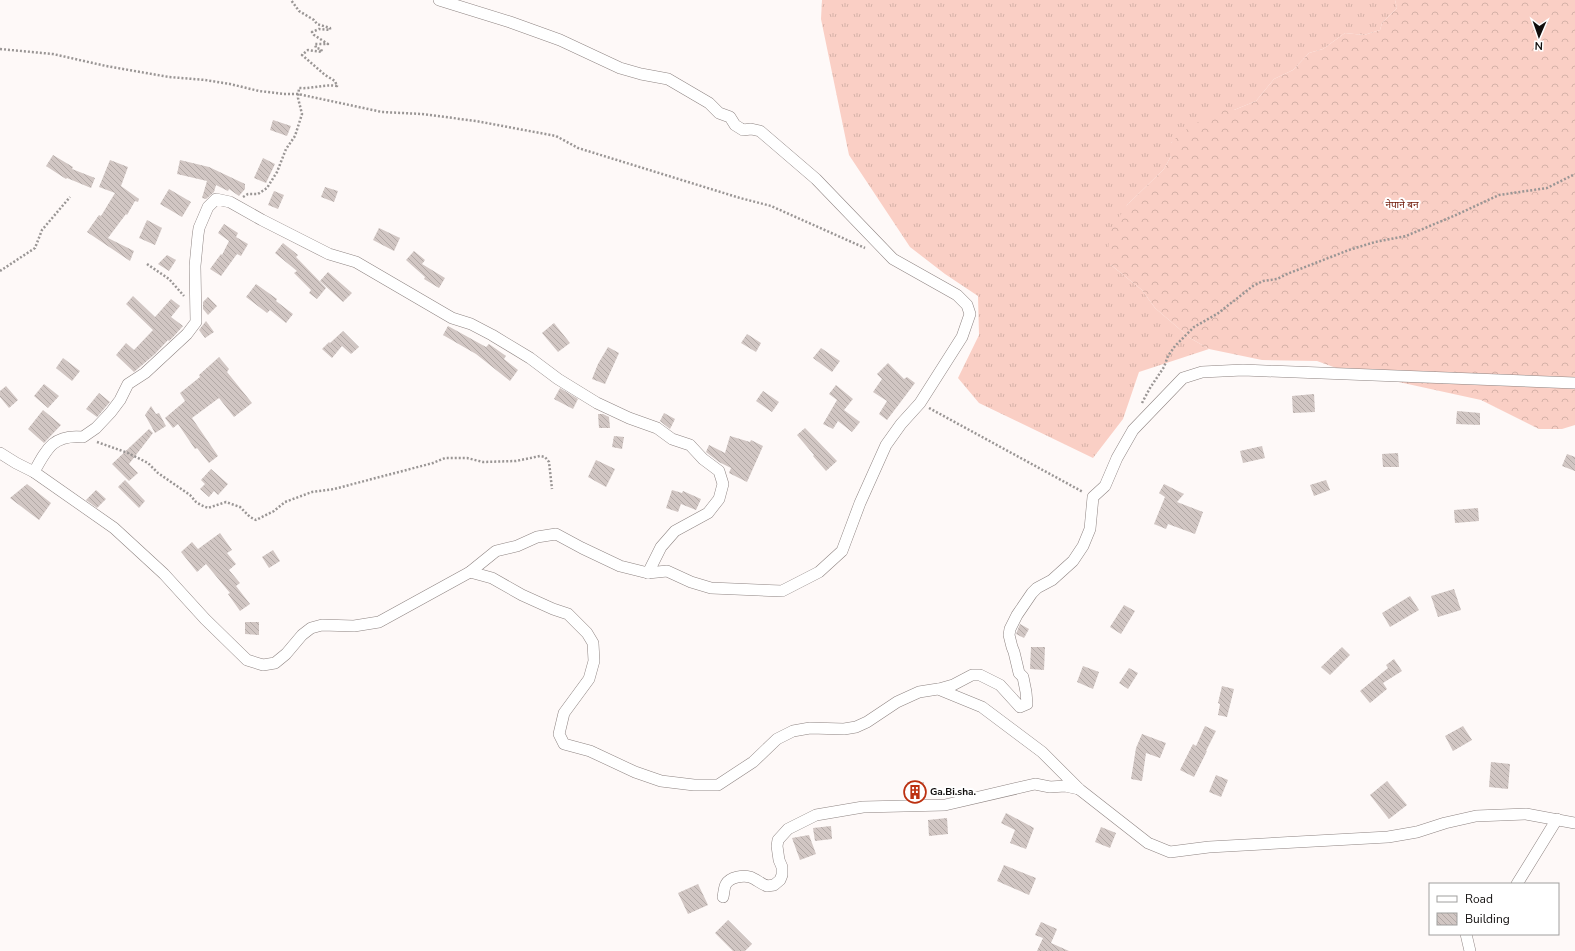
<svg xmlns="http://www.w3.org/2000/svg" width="1575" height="951" font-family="'Nunito Sans','Noto Sans Devanagari',sans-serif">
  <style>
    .grass { fill: url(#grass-tufts) }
    .forest { fill: url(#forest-crowns) }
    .building { fill: url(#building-back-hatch) }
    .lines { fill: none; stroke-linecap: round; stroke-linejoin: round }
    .street-casing { stroke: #8e8482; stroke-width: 12 }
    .path { stroke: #9a9695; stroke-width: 2.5; stroke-dasharray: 2 2; stroke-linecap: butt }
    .street { stroke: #fff; stroke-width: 11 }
    .labels { text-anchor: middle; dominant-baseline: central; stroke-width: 4; stroke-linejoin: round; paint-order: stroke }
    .park-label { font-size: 10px; fill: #6c1300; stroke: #fff }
    .poi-label { font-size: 10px; font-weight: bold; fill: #110e0d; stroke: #fff; text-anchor: start }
  </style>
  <defs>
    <pattern id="grass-tufts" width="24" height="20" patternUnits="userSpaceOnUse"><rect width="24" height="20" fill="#facfc5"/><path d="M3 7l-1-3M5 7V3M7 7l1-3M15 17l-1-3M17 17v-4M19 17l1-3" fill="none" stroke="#d5b1a8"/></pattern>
    <pattern id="forest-crowns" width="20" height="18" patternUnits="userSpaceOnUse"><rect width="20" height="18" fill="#facfc5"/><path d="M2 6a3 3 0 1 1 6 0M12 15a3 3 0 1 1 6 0" fill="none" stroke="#d5b1a8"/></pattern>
    <pattern id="building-back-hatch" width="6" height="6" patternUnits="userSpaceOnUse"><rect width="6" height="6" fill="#d1c6c3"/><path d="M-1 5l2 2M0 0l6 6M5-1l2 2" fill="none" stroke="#b2a9a6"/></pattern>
  </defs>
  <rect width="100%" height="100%" fill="#fef9f8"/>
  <path class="grass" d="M822 0H1395L1397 8 1382 23 1380 30 1364 35 1345 33 1323 49 1309 53 1293 70 1274 79 1256 101 1234 110 1217 111 1171 143V156L1164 169 1127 205 1111 265 1142 290 1155 308 1190 338 1209 349 1139 372 1123 419 1093 458 979 403 958 378 979 335 978 296 945 274 910 247 849 155 821 19Z"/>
  <path class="forest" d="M1395 0H1575V425L1562 429H1539L1481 400 1339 369 1317 361 1262 360 1209 349 1190 338 1155 308 1142 290 1111 265 1108 254 1110 231 1127 205 1164 169 1171 156V143L1181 133 1217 110H1234L1256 101 1274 79 1293 70 1309 53 1323 49 1345 33 1364 35 1380 30 1382 23 1397 8Z"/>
  <g class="building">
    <path d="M273 120 291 126 287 136 270 130Z"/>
    <path d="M53 155 73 167 72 169 95 178 91 188 67 178 66 179 46 166Z"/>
    <path d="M263 158 275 164 266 183 254 178Z"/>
    <path d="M110 160 128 167 121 186 139 199 138 202 135 201 127 215 126 214 108 238 134 251 130 261 87 232 99 215 101 216 115 193 99 187Z"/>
    <path d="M180 160 209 167 245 184V189L239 196 229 189 228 191 216 185 214 192 206 199 202 198 207 181 177 174Z"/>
    <path d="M325 187 338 191 334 202 321 197Z"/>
    <path d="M169 189 191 202 182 217 160 204Z"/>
    <path d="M274 191 284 195 278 209 268 205Z"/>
    <path d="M147 220 162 228 155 245 139 238Z"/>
    <path d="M224 224 238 233 236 237 248 244 241 256 237 254 221 276 210 269 221 254 222 255 229 241 218 233Z"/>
    <path d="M379 228 400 238 394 251 373 240Z"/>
    <path d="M283 243 298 255 296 257 326 288 317 299 309 293 311 290 294 273 297 271 275 253Z"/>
    <path d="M414 251 425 260 422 264 445 278 439 288 424 279 425 277 406 260Z"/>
    <path d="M167 255 176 260 169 271 158 264Z"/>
    <path d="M328 272 352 293 343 302 320 281Z"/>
    <path d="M256 284 277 299 276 301 293 314 286 323 270 310 267 313 246 297Z"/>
    <path d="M133 296 155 317 171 299 180 306 171 317 183 326 175 335 169 341 168 340 155 354 134 372 116 355 126 343 134 350 153 330 126 304Z"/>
    <path d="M208 297 217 306 208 315 203 309V302Z"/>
    <path d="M206 321 214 332 205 338 199 330Z"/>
    <path d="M554 323 570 343 558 352 542 333Z"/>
    <path d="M448 326 486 347 489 344 506 356 504 359 518 370 510 381 476 354 443 335Z"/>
    <path d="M343 331 359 347 351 354 342 346 332 358 322 349 329 342 330 343Z"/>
    <path d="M747 334 761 343 756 352 741 343Z"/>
    <path d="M608 347 619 353 605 384 592 379 598 364Z"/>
    <path d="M821 348 840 361 832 372 813 358Z"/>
    <path d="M219 357 229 369 227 372 252 403 234 417 219 398 192 418 218 456 209 463 197 448 195 449 178 424 173 428 165 418 185 401 180 393 200 377 199 375Z"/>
    <path d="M63 358 80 371 72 381 56 368Z"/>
    <path d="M888 363 904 379 907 377 915 383 887 420 879 414 887 401 873 392 882 379 877 374Z"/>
    <path d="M44 384 59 396 48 408 34 396Z"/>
    <path d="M836 385 853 399 844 410 860 422 852 432 838 421 833 429 823 424 837 400 829 394Z"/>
    <path d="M6 386 18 400 9 408 0 397V391Z"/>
    <path d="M560 388 578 399 573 409 554 399Z"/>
    <path d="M763 391 779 402 772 412 756 401Z"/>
    <path d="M99 393 110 402 97 417 86 409Z"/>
    <path d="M1314 394 1315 412 1293 413 1292 396Z"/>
    <path d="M151 406 156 414 159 413 166 426 155 433 145 415Z"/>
    <path d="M43 410 61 425 44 443 28 429Z"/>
    <path d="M1457 411 1480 413V425L1456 424Z"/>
    <path d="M664 413 675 419 670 429 660 421Z"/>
    <path d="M598 414H603L609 417 610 428H599Z"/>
    <path d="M805 428 837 461 826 471 813 456 814 455 797 435Z"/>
    <path d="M149 429 153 433 129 464 138 473 129 481 112 464Z"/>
    <path d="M614 436 624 437 622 449 612 447Z"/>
    <path d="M730 436 750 442 751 440 763 446 747 482 729 473 731 468 719 462 706 452 709 445 725 453Z"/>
    <path d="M1262 446 1265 458 1243 463 1240 451Z"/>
    <path d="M1398 453 1399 467H1383L1382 454Z"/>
    <path d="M1567 454 1575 457V471L1562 466Z"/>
    <path d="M596 460 615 469 606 487 588 477Z"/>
    <path d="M211 469 228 484 218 495 214 491 209 497 200 489 205 484 201 480Z"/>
    <path d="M125 480 145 501 139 508 118 487Z"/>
    <path d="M1326 480 1330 490 1314 496 1310 485Z"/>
    <path d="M27 484 51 503 39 520 10 498Z"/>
    <path d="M1164 484 1184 494 1177 502 1203 512 1195 534 1168 524 1166 529 1154 524 1165 497 1159 493Z"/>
    <path d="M96 490 106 499 97 508 86 500Z"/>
    <path d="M672 490 682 493 683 491 701 499 696 510 681 504 678 512 666 508Z"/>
    <path d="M1478 508 1479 521 1455 523 1454 510Z"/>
    <path d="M220 533 232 550 227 553 236 564 229 570 240 583 236 586 250 604 240 611 228 594 230 593 206 564 197 572 181 552 192 542 198 549Z"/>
    <path d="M273 550 280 561 269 568 262 557Z"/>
    <path d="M1454 589 1461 610 1438 617 1431 596Z"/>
    <path d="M1410 596 1419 610 1390 627 1382 613Z"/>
    <path d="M1124 605 1135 611 1121 634 1110 627Z"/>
    <path d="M245 622H259V635L245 634Z"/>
    <path d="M1020 624 1029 629 1024 638 1016 634Z"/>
    <path d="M1031 647H1045L1044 670 1030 669Z"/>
    <path d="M1342 647 1350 655 1330 675 1321 667Z"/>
    <path d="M1394 659 1402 671 1383 683 1387 689 1370 703 1360 691 1388 668 1386 665Z"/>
    <path d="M1083 666 1099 672 1093 689 1077 682Z"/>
    <path d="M1129 668 1138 673 1128 689 1119 683Z"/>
    <path d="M1222 686 1234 689 1227 717 1218 715 1220 704 1218 703Z"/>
    <path d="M1205 726 1216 731 1206 751H1207L1194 777 1180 770 1193 744 1196 746Z"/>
    <path d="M1463 726 1472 740 1453 751 1445 736Z"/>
    <path d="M1142 734 1166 743 1160 758 1146 753 1142 781 1131 779 1136 748Z"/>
    <path d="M1491 762 1510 764 1508 789 1489 787Z"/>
    <path d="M1216 775 1228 780 1221 797 1209 792Z"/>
    <path d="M1387 781 1407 805 1389 819 1370 795Z"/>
    <rect x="907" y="782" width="17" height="17"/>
    <path d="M1006 813 1034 828 1026 849 1010 843 1015 830 1001 823Z"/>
    <path d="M947 818 948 834 929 836 928 820Z"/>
    <path d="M831 826 832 839 815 841 813 828Z"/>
    <path d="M1101 827 1116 833 1110 848 1095 842Z"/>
    <path d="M809 835 816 854 800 860 792 838Z"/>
    <path d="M1004 865 1036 878 1029 895 997 881Z"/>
    <path d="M698 884 708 905 688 914 678 893Z"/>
    <path d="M728 920 752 944 745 951H733L715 933Z"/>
    <path d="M1041 922 1057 929 1051 943 1069 951H1037L1043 938 1035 935Z"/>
  </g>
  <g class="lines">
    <g class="street-casing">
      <g id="street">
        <path d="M0 453 16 463 34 472 114 528 164 574 205 619 247 660 263 665 275 663 286 654 302 635 311 628 322 625 354 626 379 622 470 572 496 551 517 546 537 537 556 534 582 548 620 566 648 573 667 571 691 582 711 588 782 591 819 572 842 551 860 503 886 445 901 424 920 403 962 337 970 314 967 305 957 295 893 259 816 179 760 131 751 129 743 130 735 125 730 117 719 113 709 103 668 79 641 74 620 68 560 40 510 22 439 0"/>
        <path d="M34 472C47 448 54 434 83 437L96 428 111 412 120 400 128 384 145 373 187 334 196 322 195 266 198 235 199 228 208 207 216 199 230 202 262 220 329 254 356 262 452 318 471 324 492 335 530 358 558 379 597 403 629 418 657 428 672 439 690 445 703 459 719 471 723 484 719 499 708 513 675 531 661 547 648 573"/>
        <path d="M470 572 492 578 522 595 553 609 568 614 587 633 593 643 594 661 589 679 564 713 559 734 564 744 590 751 635 772 661 781 694 785H718L753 762 777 739 793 731 810 728 844 729 856 727 867 722 897 702 919 692 938 689 982 707 1042 752 1079 789 1148 843 1170 852 1209 847 1388 837 1417 832 1445 823 1476 816 1526 814 1575 823"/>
        <path d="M939 689 953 685 972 675H980L1000 685 1020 707 1027 704 1026 692 1023 677 1019 673 1014 652 1012 647 1009 635 1010 629 1017 615 1032 593 1037 588 1052 580 1073 561 1083 546 1090 529 1093 497 1105 486 1117 458 1133 430 1183 378 1202 372 1243 370 1575 383"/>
        <path d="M1517 884 1557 819"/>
        <path d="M723 897C724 893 724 887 726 884 730 877 743 875 750 877 756 879 761 884 767 886L774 885 780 880 782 875V867L779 860 777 846 778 840 788 829 816 815 863 807 945 805 1035 784 1050 787 1065 786 1079 789"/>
        <path d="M1466 934 1470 951"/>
      </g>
    </g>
    <g class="path">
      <path d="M0 49 53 54 106 66 169 77 205 80 230 84 259 91 284 94H298L382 112 422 114 476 121 556 136 578 148 740 198 771 206 865 248"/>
      <path d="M243 197 248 194H258L267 188 277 172 286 149 295 136 302 114 298 98 299 88C312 89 323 84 337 86L335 81 325 75 302 55 308 50 322 52 321 49 316 48 315 44H328L314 35 312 32 319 29 330 30V28L317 24 314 20 299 11 291 0"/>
      <path d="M147 264 169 279 184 296"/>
      <path d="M0 271 35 248 42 230 70 197"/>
      <path d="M1142 403 1150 388 1164 367 1168 356 1175 346 1194 327 1217 314 1253 286 1263 281 1277 279 1287 274 1349 250 1375 242 1406 236 1456 215 1499 195 1547 188 1575 174"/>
      <path d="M929 408 1083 492"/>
      <path d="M97 442 128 453 148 463 158 473 190 495 196 502 201 505 208 508 226 502 240 507 250 517 256 520 274 511 285 502 312 492 334 489 433 463 445 458H467L483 462 516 461 540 456 545 457 549 462 552 489"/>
    </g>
    <use href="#street" class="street"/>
  </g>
  <defs>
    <g id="building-ring" transform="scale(1.15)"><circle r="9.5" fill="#fff" stroke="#bc3111" stroke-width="1.5"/><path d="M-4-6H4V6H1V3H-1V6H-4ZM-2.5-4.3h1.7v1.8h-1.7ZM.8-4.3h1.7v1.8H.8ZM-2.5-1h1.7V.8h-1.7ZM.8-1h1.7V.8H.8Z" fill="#bc3111"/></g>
  </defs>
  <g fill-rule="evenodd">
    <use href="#building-ring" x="915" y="792"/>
  </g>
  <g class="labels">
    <g class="park-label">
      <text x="1402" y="205">नेपाने बन</text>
    </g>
    <g class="poi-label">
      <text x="930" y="792">Ga.Bi.sha.</text>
    </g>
  </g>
  <rect x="1429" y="883" width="130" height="52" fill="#ffffff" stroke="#a09f9e"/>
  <rect x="1437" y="896" width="20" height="6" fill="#ffffff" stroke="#a09f9e"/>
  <text x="1465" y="903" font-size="12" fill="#110e0d">Road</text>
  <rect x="1437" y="913" width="20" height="12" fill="url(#building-back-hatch)" stroke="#a09f9e"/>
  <text x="1465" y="923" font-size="12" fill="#110e0d">Building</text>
  <g transform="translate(1539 36) rotate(182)" stroke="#ffffff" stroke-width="3" paint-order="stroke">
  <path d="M0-3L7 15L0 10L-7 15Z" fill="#110e0d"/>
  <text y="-6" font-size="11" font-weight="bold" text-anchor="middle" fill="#110e0d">N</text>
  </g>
</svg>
